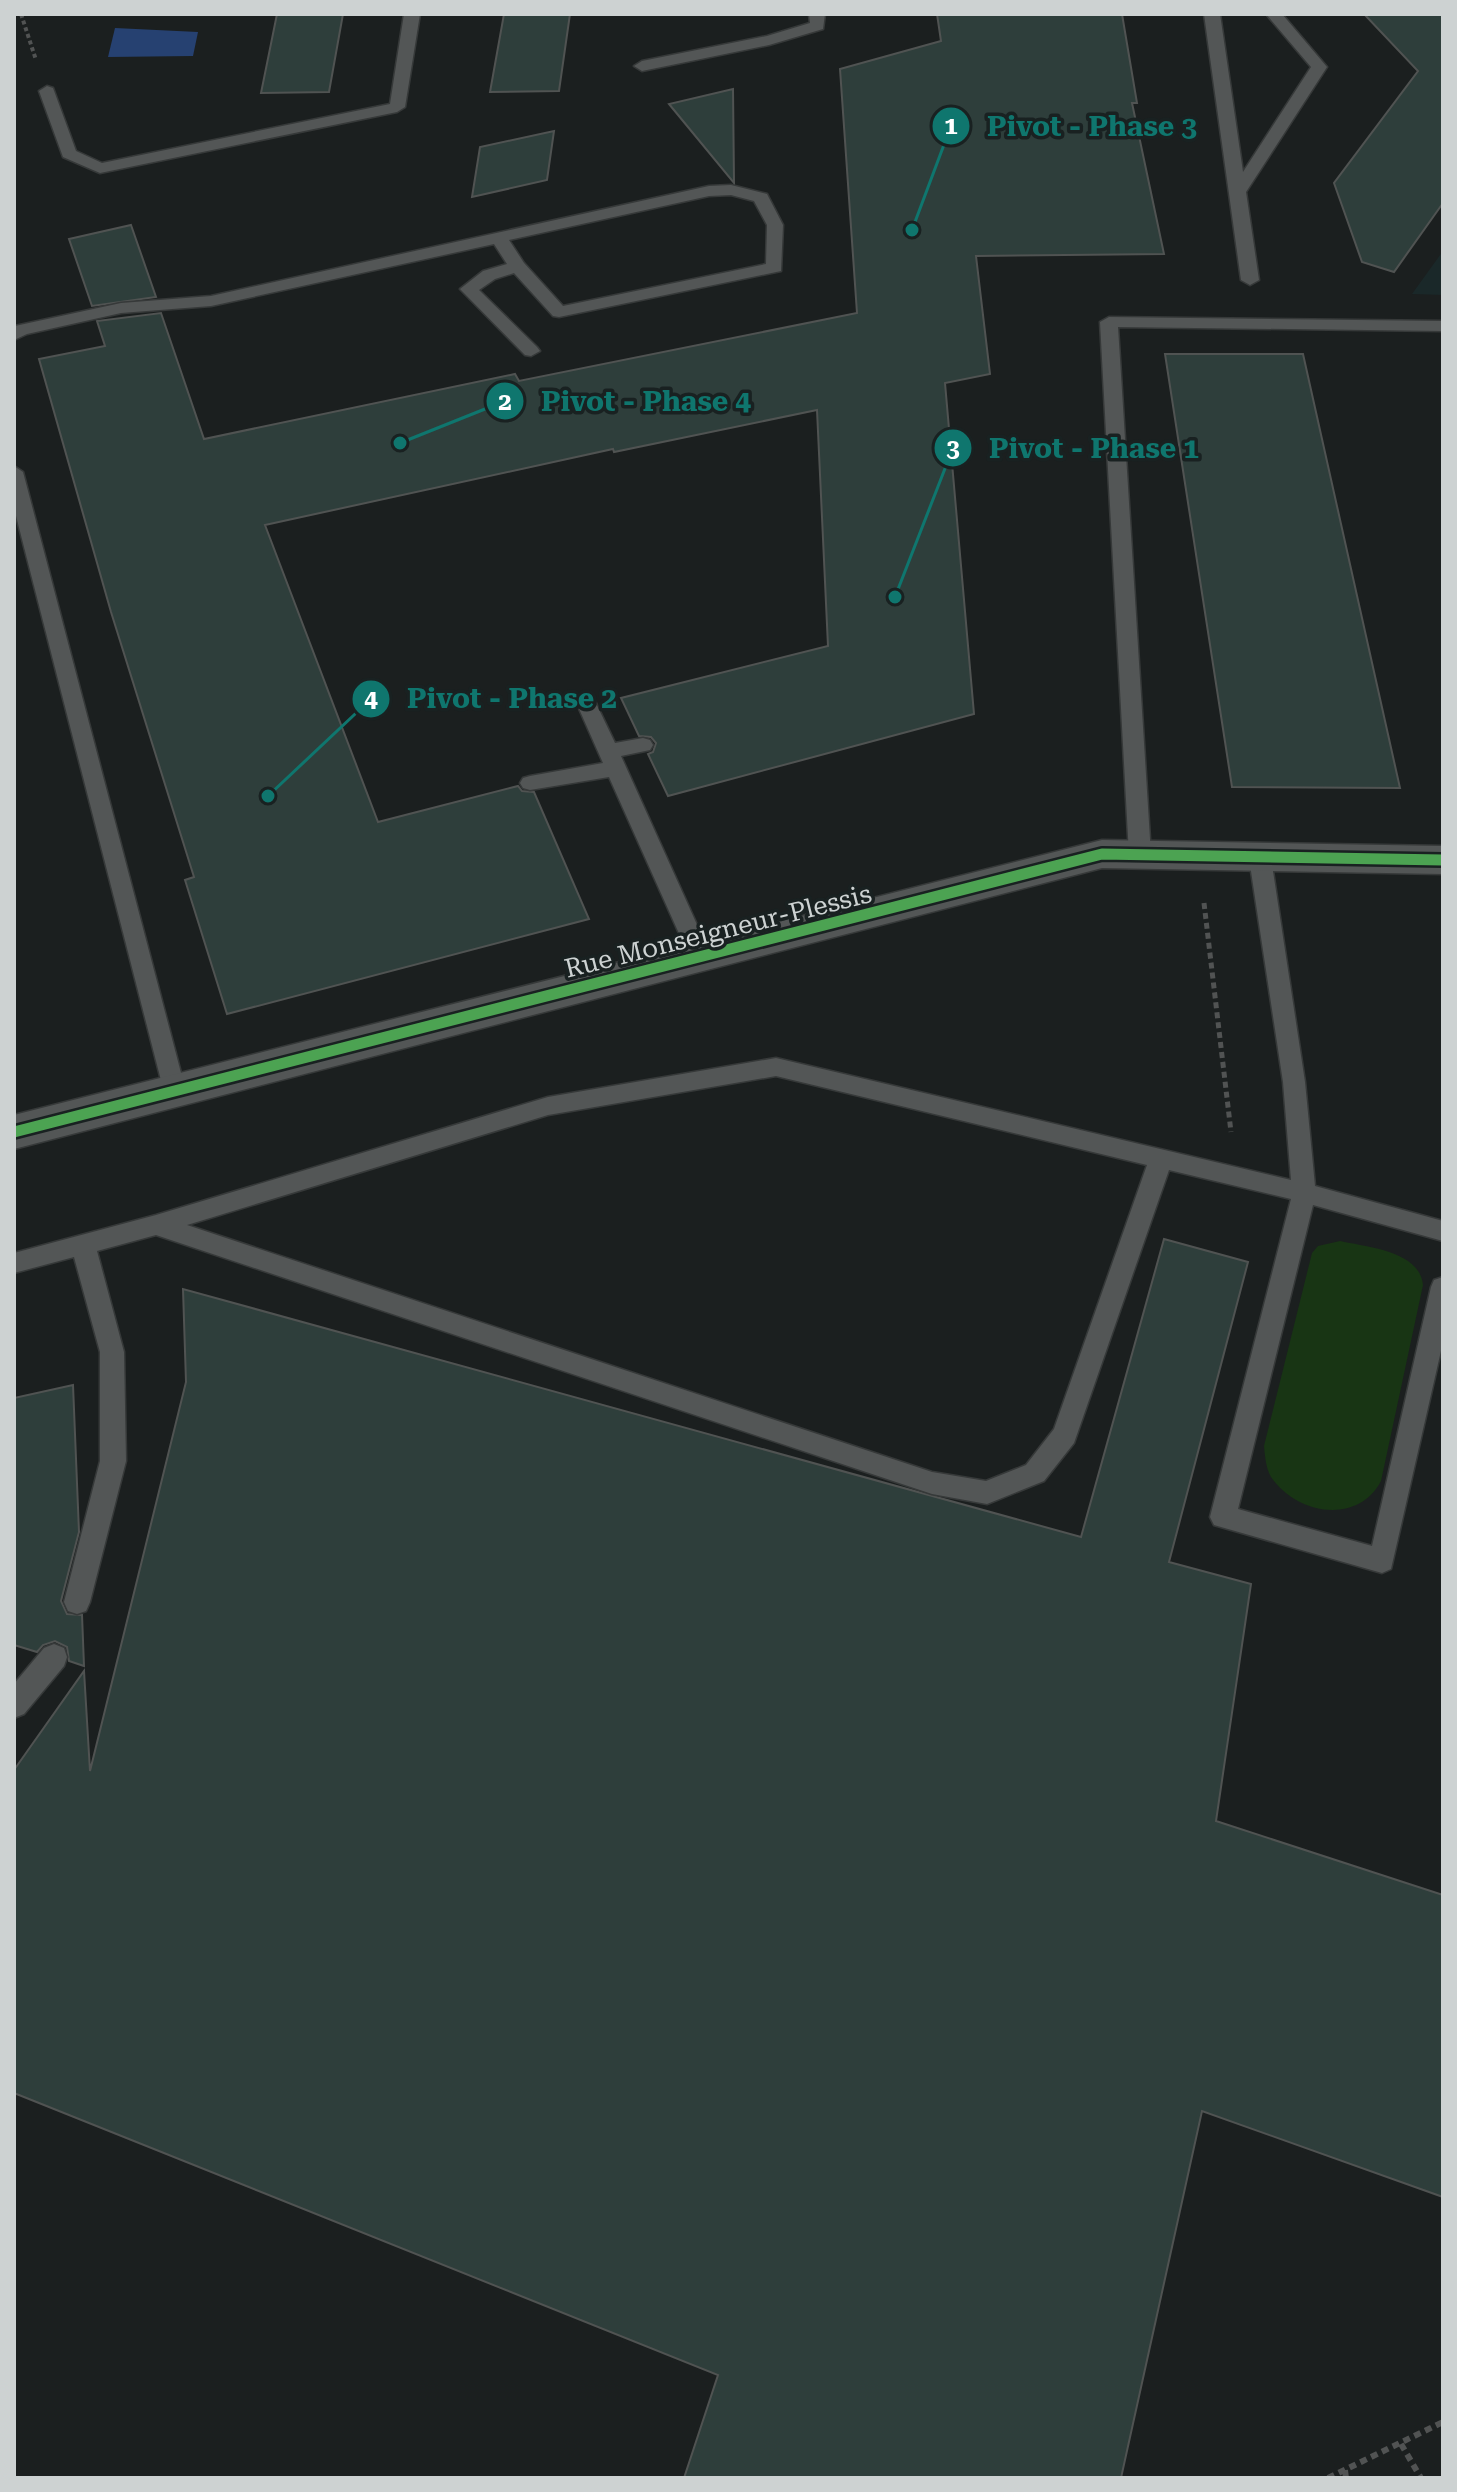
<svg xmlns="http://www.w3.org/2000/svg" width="1457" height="2492" font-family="'Roboto Serif',serif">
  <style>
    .built { fill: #1a2829 }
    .green { fill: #183514 }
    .water { fill: #264171 }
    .building { fill: #2e3e3b; stroke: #505352; stroke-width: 2 }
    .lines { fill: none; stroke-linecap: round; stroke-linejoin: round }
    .lane-casing { stroke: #363939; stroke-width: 3 }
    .street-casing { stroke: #363939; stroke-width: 3 }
    .path-far2 { stroke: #515353; stroke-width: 4; stroke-dasharray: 4 3; stroke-linecap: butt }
    .path-far1 { stroke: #515353; stroke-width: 5; stroke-dasharray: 6 4; stroke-linecap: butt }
    .path { stroke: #515353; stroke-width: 6; stroke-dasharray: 7 5; stroke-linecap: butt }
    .lane { fill: #535656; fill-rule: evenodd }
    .street { fill: #535656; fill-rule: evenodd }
    .cycleway-casing { stroke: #192121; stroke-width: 16 }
    .cycleway { stroke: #4ca352; stroke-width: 11 }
    .labels { text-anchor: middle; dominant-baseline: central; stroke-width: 7; stroke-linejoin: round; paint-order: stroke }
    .street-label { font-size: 26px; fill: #cdd2d2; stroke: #192121 }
    .leader { fill: none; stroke: #0f766e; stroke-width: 3 }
    .callout-dot { fill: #0f766e; stroke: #192121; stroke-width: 3 }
    .mark-label { font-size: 24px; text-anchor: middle; font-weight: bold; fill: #fff }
    .callout-label { font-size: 28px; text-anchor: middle; font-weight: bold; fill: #0f766e; stroke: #192121; stroke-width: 7; stroke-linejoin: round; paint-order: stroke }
  </style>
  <rect width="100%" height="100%" fill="#1b1f1f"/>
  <path class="built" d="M1443 251V295L1412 294Z"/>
  <path class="green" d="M1340 1241C1367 1247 1420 1251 1423 1285L1381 1481C1358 1525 1297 1515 1271 1477 1266 1468 1265 1457 1264 1446L1312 1253 1318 1246Z"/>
  <path class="water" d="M115 28 198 32 193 56 108 57Z"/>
  <g class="building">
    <path d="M277 14H343L329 92 261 93Z"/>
    <path d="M504 14H570L559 91 490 92Z"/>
    <path d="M937 14H1122L1137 103H1132L1164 254 976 256 990 374 945 383 974 714 668 796 648 754 653 752 656 743 651 737 639 736 621 698 828 646 817 410 614 452 613 449 265 525 378 822 518 786 522 791 534 792 589 919 227 1014 185 880 194 877 111 612 39 359 105 346 97 321 161 313 204 439 515 374 519 381 857 313 840 69 941 41Z"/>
    <path d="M1364 14H1443V203L1394 272 1362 262 1334 183 1418 71Z"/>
    <path d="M733 89 734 183 669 104Z"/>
    <path d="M554 131 547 180 472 197 480 147Z"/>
    <path d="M131 225 156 297 92 306 69 239Z"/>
    <path d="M1165 354H1303L1400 788 1232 787Z"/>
    <path d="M1164 1239 1248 1262 1169 1562 1251 1584 1216 1821 1443 1895V2197L1202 2111 1121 2478H684L718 2375 14 2093V1770L84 1671 90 1771 186 1382 183 1289 1081 1537Z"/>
    <path d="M73 1385 79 1532 61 1601 67 1614 82 1615 84 1666 69 1661 67 1647 55 1641 43 1645 37 1652 14 1645V1398Z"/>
  </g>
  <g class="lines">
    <g class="lane-casing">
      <g id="lane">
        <path d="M404 14H420L405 107 397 112 100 173 63 157 39 91 47 86 53 88 76 151 102 163 390 104Z"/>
        <path d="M809 14H825L823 29 769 45 642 71 634 66 642 61 767 36 810 23Z"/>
        <path d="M1204 14H1220L1243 172 1311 67 1266 14H1282L1327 67 1246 192 1259 280 1250 285 1241 280Z"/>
        <path d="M731 185 767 194 769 198 783 225 781 271 559 317 553 316 514 273 495 279 479 290 537 347 540 351 531 356 525 355 460 289 483 271 507 264 494 244 211 306 121 313 27 334 14 340 15 326 121 303 211 296 709 186ZM731 195 754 201 767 225 766 264 563 306 524 263 509 240 709 196Z"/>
        <path d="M1109 317 1443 321V331L1118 327 1151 855 1148 861H1132L1129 855 1100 322Z"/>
        <path d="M14 466 23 472 186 1092 183 1098 175 1101 167 1098 164 1092 14 508Z"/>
        <path d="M586 695 593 697 615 743 643 738 650 740 653 745 650 750 621 756 712 958 709 964 701 966 693 964 690 958 609 777 530 790 523 788 520 783 523 778 530 776 603 763 576 702Z"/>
        <path d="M1260 850 1268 852 1271 858 1305 1082 1315 1186 1443 1221V1241L1313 1205 1238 1509 1372 1546 1431 1287 1434 1280 1443 1277V1342L1391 1569 1382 1573 1214 1525 1210 1517 1291 1199 1169 1170 1074 1443 1044 1481 987 1504 932 1494 156 1235 97 1251 124 1352 126 1461 90 1602 86 1611 77 1614 68 1611 64 1602 100 1461V1352L74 1257 14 1273V1253L156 1215 548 1097 776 1058 1291 1180 1283 1082 1249 858 1252 852ZM776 1076 1147 1165 1054 1429 1026 1465 986 1481 932 1472 187 1225 548 1115Z"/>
        <path d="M54 1644 64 1648 67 1657 64 1666 24 1714 14 1718V1684L44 1648Z"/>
      </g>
    </g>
    <g class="street-casing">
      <path id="street" d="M1102 840 1443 846V874L1102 868 14 1149V1115Z"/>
    </g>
    <path class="path-far2" d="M21 14 36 60"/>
    <path class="path-far1" d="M1204 903 1231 1132"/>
    <g class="path">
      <path d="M1401 2444 1421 2478"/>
      <path d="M1345 2470 1346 2478"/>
      <path d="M1328 2478 1443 2422"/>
    </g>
    <use href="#lane" class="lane"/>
    <use href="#street" class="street"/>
    <g class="cycleway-casing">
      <path id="cycleway" d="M14 1132 1102 854 1443 860"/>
    </g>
    <use href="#cycleway" class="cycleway"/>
  </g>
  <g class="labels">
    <g class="street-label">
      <text transform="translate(718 931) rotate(-14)">Rue Monseigneur-Plessis</text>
    </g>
  </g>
  <path class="leader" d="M912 230L951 126M400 443L505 401M895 597L953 448M268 796L371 699"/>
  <g class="callout-dot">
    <circle cx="912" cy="230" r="8"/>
    <circle cx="400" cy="443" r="8"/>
    <circle cx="895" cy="597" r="8"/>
    <circle cx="268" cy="796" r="8"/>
    <circle cx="951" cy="126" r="20"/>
    <circle cx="505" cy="401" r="20"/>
    <circle cx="953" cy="448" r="20"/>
    <circle cx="371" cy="699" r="20"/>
  </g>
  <g class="mark-label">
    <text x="951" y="134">1</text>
    <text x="505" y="410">2</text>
    <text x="953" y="457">3</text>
    <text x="371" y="707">4</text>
  </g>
  <g class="callout-label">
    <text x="1092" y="136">Pivot - Phase 3</text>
    <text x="646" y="411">Pivot - Phase 4</text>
    <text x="1094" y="458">Pivot - Phase 1</text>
    <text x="512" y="708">Pivot - Phase 2</text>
  </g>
  <rect width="1457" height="2492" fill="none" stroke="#cdd2d2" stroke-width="32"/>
</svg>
